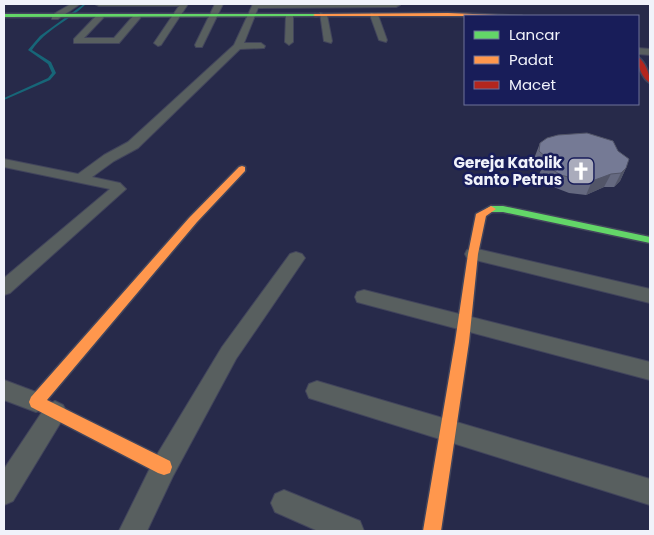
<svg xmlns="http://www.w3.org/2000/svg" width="654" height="535" font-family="Poppins,sans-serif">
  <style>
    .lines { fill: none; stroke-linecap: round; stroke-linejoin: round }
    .stream { fill: #176678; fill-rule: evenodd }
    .street-casing { stroke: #42455c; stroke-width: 2 }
    .fast-casing { stroke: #42455c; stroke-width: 3 }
    .slow-casing { stroke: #42455c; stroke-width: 3 }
    .jam-casing { stroke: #42455c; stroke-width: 3 }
    .street { fill: #585f5f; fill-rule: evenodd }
    .fast { fill: #63d668; fill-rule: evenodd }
    .slow { fill: #ff974d; fill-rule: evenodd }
    .jam { fill: #b3261e; fill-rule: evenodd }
    .wall { fill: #656980 }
    .shaded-wall { fill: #525568 }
    .building { fill: #757a95; stroke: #525568 }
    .labels { text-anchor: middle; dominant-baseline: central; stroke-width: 5; stroke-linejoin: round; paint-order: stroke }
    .far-poi-label { font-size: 15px; font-weight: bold; fill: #f0f2fa; stroke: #181d59; text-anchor: end }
  </style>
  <rect width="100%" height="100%" fill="#272a4a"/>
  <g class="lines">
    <path class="stream" d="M84 4H86C69 21 46 29 32 50L51 62 56 73 50 80 4 100V98L48 78 52 73 48 64 28 50 40 36Z"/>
    <g class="street-casing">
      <g id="street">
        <path d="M71 4H80L58 19H52V15Z"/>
        <path d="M95 4H188L161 45 158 46 154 43 179 6H99Z"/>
        <path d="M215 4H223L203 45 202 47H196L195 45Z"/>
        <path d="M253 4 400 5 396 7 258 8 244 43H261L265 46 264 48 240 49 138 148 114 161 92 177 120 183 126 189 10 293 4 295V278L110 189 4 167V159L78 174 104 155 128 142 234 45Z"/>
        <path d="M320 13 327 15 332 41 331 43 324 41Z"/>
        <path d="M371 13 378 15 387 40 386 42 379 40 370 15Z"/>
        <path d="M286 14 293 16V42L289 45 285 42Z"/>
        <path d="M97 15 104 17 84 38H114L134 15 141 17 119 43H74V39Z"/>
        <path d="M638 48 650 49V55L638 54Z"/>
        <path d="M473 248 650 289V303L467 258 465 254 467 250Z"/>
        <path d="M296 252 302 254 305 258 236 359 173 476 147 531H119L155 458 222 347 290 254Z"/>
        <path d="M364 290 650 362V380L357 302 355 297 357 292Z"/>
        <path d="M4 380 44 395 47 402 45 408 47 405 55 401 63 405 67 412 13 501 4 505V469L44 409 36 412 4 400Z"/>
        <path d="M317 381 650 479V505L309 398 306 391 309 384Z"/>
        <path d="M284 490 360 521 364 531H318L275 512 271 503 275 494Z"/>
      </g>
    </g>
    <g class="fast-casing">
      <g id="fast">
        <path d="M315 14 317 16 4 17V14Z"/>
        <path d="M503 206 650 237V243L503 212H491L486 209 491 206Z"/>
      </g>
    </g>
    <g class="slow-casing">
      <g id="slow">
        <path d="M448 13 522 16H315L313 15 315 14Z"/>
        <path d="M242 166 245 167V171L197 222 47 400 170 461 172 467 170 473 164 475 158 473 31 407 29 402 31 397 189 218 239 167Z"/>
        <path d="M491 206 496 209 486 216 478 254 469 342 441 531H423L455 342 468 254 476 214Z"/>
      </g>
    </g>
    <g class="jam-casing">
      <path id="jam" d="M638 57C645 62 650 74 650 83 643 79 637 66 638 57Z"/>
    </g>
    <use href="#street" class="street"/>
    <use href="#fast" class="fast"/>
    <use href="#slow" class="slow"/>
    <use href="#jam" class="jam"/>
  </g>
  <path class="wall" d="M540 143 618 151 626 168 620 181 614 187H604L586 195 569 193 556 188 538 177 541 170 534 164 535 156Z"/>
  <g class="shaded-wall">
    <path d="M626 168 620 181 614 187 621 173Z"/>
    <path d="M611 174 604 187 586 195 592 181Z"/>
  </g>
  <path class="building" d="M587 133 613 141 618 151 629 159 626 168 621 173 611 174 592 181 575 179 561 175 543 164 549 160 539 151 540 143 547 138 558 135Z"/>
  <defs>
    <g id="church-square" transform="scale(1.4375)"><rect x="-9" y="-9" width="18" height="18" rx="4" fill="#aaacbc" stroke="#181d59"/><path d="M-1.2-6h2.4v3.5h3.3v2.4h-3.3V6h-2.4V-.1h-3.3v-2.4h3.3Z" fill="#fff"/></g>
  </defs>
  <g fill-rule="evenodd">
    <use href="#church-square" x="581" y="171"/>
  </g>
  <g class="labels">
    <g class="far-poi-label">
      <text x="562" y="162">Gereja Katolik<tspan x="562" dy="17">Santo Petrus</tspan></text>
    </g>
  </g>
  <rect width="654" height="535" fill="none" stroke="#f0f2fa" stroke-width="10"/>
  <rect x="464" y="15" width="175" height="90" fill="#181d59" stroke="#6e7299"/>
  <rect x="474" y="31" width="25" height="8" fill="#63d668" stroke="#6e7299"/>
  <text x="509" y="40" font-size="15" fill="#f0f2fa">Lancar</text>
  <rect x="474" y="56" width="25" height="8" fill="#ff974d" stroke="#6e7299"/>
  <text x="509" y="65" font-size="15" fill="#f0f2fa">Padat</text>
  <rect x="474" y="81" width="25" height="8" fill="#b3261e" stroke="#6e7299"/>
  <text x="509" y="90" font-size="15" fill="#f0f2fa">Macet</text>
</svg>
